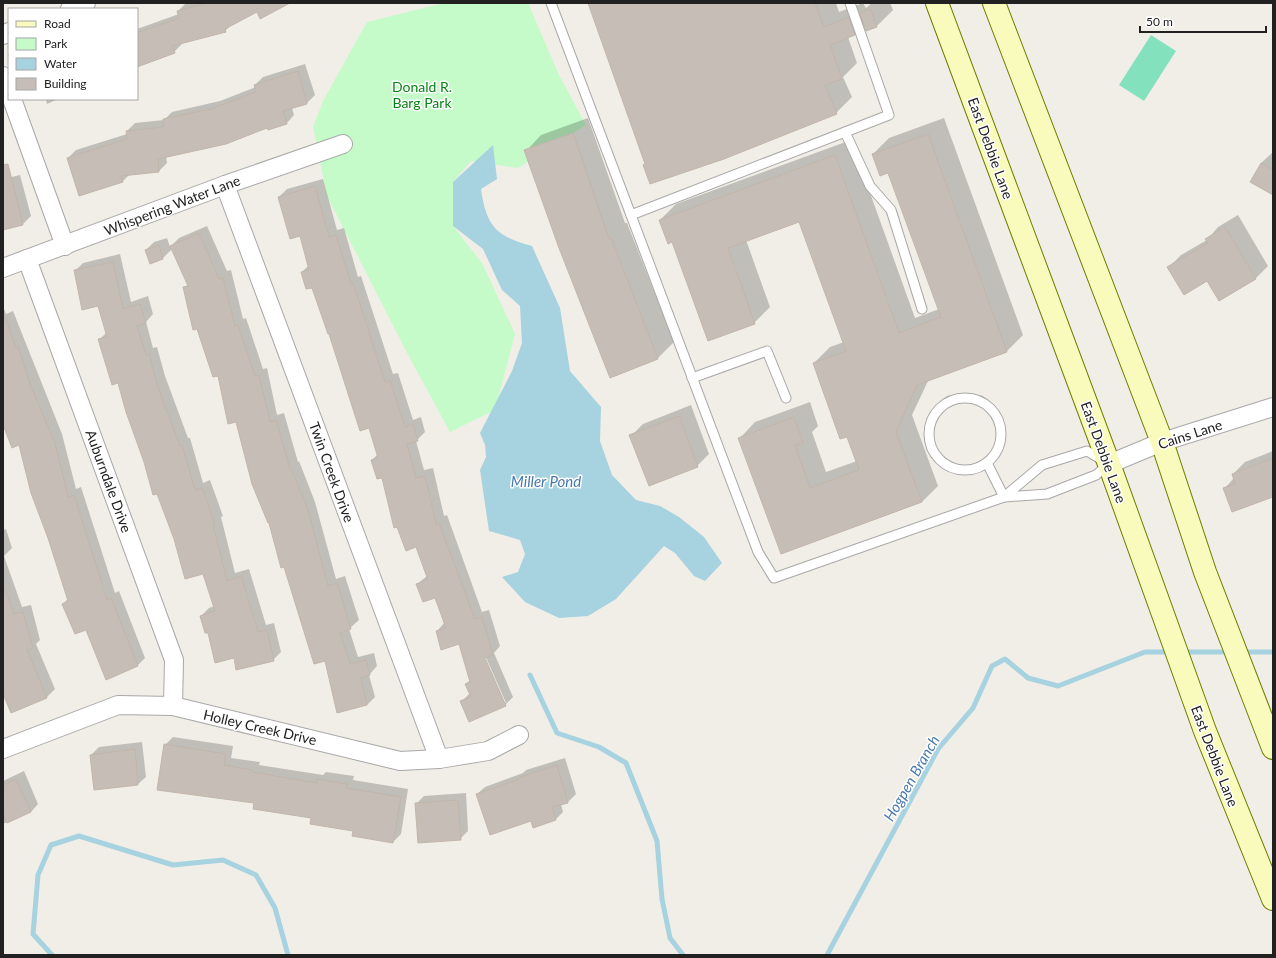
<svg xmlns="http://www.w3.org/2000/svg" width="1276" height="958" font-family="Lato,sans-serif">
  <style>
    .park { fill: #c4fbc9 }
    .pitch { fill: #84e1be }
    .water { fill: #a7d2df }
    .shadow { fill: #0003; fill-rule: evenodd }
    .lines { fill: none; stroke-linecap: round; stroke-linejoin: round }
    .stream { stroke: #a7d2df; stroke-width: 5 }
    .building { fill: #c6beb6; stroke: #c3b5a9 }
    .service-casing { stroke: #a8a8a8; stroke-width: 11 }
    .minor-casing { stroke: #a8a8a8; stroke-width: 20 }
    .secondary-casing { stroke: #6f7d02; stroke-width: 24 }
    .service { stroke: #fff; stroke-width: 9 }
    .minor { stroke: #fff; stroke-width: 18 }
    .secondary { stroke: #f8fbbb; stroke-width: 22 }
    .labels { text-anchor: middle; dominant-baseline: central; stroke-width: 3; stroke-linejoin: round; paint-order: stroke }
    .park-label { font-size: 14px; fill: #098414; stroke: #fff }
    .street-label { font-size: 14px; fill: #212121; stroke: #fff }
    .water-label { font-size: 15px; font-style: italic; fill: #4779ac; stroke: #fff }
  </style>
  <rect width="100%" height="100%" fill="#f1eee7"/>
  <path class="park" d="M444 3H528L559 75 586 125 518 168 471 161 453 182V226L482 263 515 334 495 410 450 432 406 351 327 196 313 127 323 101 367 22Z"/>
  <path class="pitch" d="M1151 35 1176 51 1144 101 1119 85Z"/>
  <path class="water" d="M493 145 497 179 481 189C486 225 496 237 532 246L560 308 570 371 601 407 600 441 612 475 636 500 660 506 679 517 704 537 722 563 705 581 694 576 675 553 664 546 616 599 588 616 559 618 525 602 502 577 518 572 525 554 520 540 489 531 480 470 486 457 485 445 480 433 512 371 522 343 520 306 502 290 483 249 453 226V182Z"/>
  <g class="shadow">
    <path d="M186 3H287L257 11 232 24 225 31 182 43V44L174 52 137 61V29L179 14 178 11Z"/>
    <path d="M589 3H836L839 12 863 3 866 8 872 3H890L893 10 877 26 865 24 854 35 848 37 857 63 843 77 852 97 836 113 646 163Z"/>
    <path d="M305 64 315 95 307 103 292 108 294 115 287 123 166 156 167 163 159 171 130 174 123 181 68 158 76 150 127 134V131L135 123 164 120 172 112 220 101 256 87 255 85 263 77Z"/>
    <path d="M46 99H58L47 104Z"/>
    <path d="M588 118 625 223H627L674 342 658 358 611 377 526 151 541 135Z"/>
    <path d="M944 118 1023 335 1007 351 928 381 912 415 938 486 922 502 781 553 740 438 755 422 810 402 818 426 812 432 826 472 857 461 848 436 814 363 830 347 844 342 799 220 746 240 770 307 754 323 673 241 660 220 676 204 851 140 915 318 939 309 889 172 873 154 889 138Z"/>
    <path d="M1273 152V194L1261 163Z"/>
    <path d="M20 175 31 216 23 224 3 229V179Z"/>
    <path d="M323 179 337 230 344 228 358 277 361 276 393 374 398 373 413 420 421 417 425 432 416 441 424 470 433 468 444 516 447 515 482 612 489 610 500 646 494 653 513 697 505 705 461 702 470 693 466 684 470 680 459 643 437 631 445 622 436 597 417 584 427 576 417 546 383 476 372 460 378 454 370 427 312 286 302 272 309 265 300 235 279 197 287 189ZM482 653H484L506 703H503Z"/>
    <path d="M1238 215 1268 266 1256 278 1219 300 1208 280 1169 267 1181 255 1207 240 1218 227Z"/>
    <path d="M207 226 227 271 231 270 243 319 246 318 263 369 267 368 277 415 284 413 298 462 299 461 315 502 336 579 345 576 359 620 349 629 358 657 374 653 377 666 369 675 375 697 367 705 326 659 270 521 236 421 184 288 188 284 172 249 163 258 150 262 146 250 154 242 167 238 170 247 179 238Z"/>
    <path d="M120 254 131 302 148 296 153 314 146 322 153 348 157 347 165 376 188 438H190L203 483 210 480 223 516 221 517 235 573 249 569 266 625 274 623 281 652 273 660 235 657 209 631 201 616 209 608 214 606 204 573 175 539 119 382 99 340 107 332 98 305 75 271 83 263Z"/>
    <path d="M3 306 6 314 13 311 62 434 76 489 81 487 115 593 119 591 145 658 137 666 86 628 63 604 68 599 20 444 3 422Z"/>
    <path d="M691 405 709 454 697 466 631 436 643 424Z"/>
    <path d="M1273 451V496L1224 489 1234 478 1233 474 1245 462Z"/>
    <path d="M6 529 12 548 4 556 22 607 31 605 40 640 36 644 55 689 47 697 12 712 3 692V530Z"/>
    <path d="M173 737 233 746 231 758 260 762 259 765 323 775 326 772 354 776 353 780 408 789 401 834 393 842 255 802 165 745Z"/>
    <path d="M142 742 146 777 138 784 95 789 91 755 99 747Z"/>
    <path d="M565 758 576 794 568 802 561 804 563 812 555 820H531L477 794 485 787 523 773 526 770Z"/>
    <path d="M24 771 38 804 31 812 3 824V781Z"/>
    <path d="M466 793 468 831 460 839 416 804 424 796Z"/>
  </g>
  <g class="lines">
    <g class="stream">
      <path d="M1182 652H1230"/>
      <path d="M1242 652H1273"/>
      <path d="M530 675 557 733 599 747 626 763 657 841 662 899 670 938 683 955"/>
      <path d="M52 955 33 934 38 875 51 845 79 836 173 865 223 860 256 875 275 908 288 955"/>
      <path d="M827 955 938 749 973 708 992 666 1005 659 1028 678 1058 686 1145 652H1170"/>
    </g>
  </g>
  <g class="building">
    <path d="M206 3H290L260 19 257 12 225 29 226 32 172 46 175 53 137 67V33L179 18 177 11Z"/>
    <path d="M588 3H815L824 27 849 17 855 35 830 45 842 79 825 85 837 114 724 159 650 184 643 165 645 164Z"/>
    <path d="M871 9 877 27 866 31 860 13Z"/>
    <path d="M298 71 307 104 283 111 287 124 268 130 267 128 226 144 158 159 159 172 121 176 123 182 79 196 67 158 127 139 126 131 164 127 163 119 211 109 256 92 254 85Z"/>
    <path d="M573 133 609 239 611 238 658 359 610 378 559 248 524 150Z"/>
    <path d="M928 134 1007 352 917 385 896 432 922 502 781 554 738 438 794 417 803 443 795 445 810 488 859 470 847 437 840 439 813 363 846 351 799 222 728 248 755 324 708 341 672 242 668 244 659 220 835 155 899 333 941 317 888 173 880 176 872 154Z"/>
    <path d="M1261 163 1273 170V195L1250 182Z"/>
    <path d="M8 164 23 225 3 230V165Z"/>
    <path d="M315 186 329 237 336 235 351 284 353 283 385 382 390 380 405 427 413 424 418 441 407 444 416 478 425 476 436 524 439 523 475 619 482 617 493 655 485 658 506 706 469 722 460 701 471 697 465 684 470 682 459 644 441 650 436 631 446 628 435 598 423 602 416 584 428 580 416 547 406 551 397 527 394 528 382 478 377 479 371 460 378 458 369 428 360 431 329 334H328L312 288 306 289 301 272 309 270 300 236 290 239 278 197Z"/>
    <path d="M1225 227 1256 279 1219 301 1207 281 1184 295 1167 267 1208 243 1205 239Z"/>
    <path d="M199 233 219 279 223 278 235 326 238 325 255 376 259 375 270 422 276 420 290 469H291L308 510 328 586 337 583 351 629 340 633 350 664 366 660 370 675 361 678 367 705 337 713 325 661 314 664 284 567 281 568 269 523H268L252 484 236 422 228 424 218 376 213 377 197 329 193 330 183 287 188 286 170 246Z"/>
    <path d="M159 245 163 259 150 264 145 250Z"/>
    <path d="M113 262 123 309 140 304 146 323 137 326 146 355 149 354 157 385 180 446 182 445 195 490 202 488 215 524 213 525 227 581 241 576 258 632 267 630 274 661 236 670 234 658 215 663 208 633H205L200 616 215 611 203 574 185 579 174 539 157 494 153 495 144 462 126 412 118 383 112 385 98 339 107 337 98 306 82 310 74 270Z"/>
    <path d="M3 317H5L16 348 18 347 30 384 55 443 68 497 74 495 107 600 111 598 138 666 106 680 86 630 75 634 62 604 68 601 48 538 31 493 19 445 12 448 3 425Z"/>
    <path d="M679 416 698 467 649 486 629 435Z"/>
    <path d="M1273 458V497L1232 512 1223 488 1235 484 1232 474Z"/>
    <path d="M3 589H5L14 614 23 612 33 648 27 650 47 698 11 713 3 694Z"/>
    <path d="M164 744 225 754 224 765 252 770V772L317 783V779L347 784 346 788 401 797 393 843 352 836 353 831 310 824 311 818 253 809 254 803 157 790Z"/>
    <path d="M135 749 138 785 94 790 90 755Z"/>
    <path d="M557 765 568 803 552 807 556 820 533 828 531 821 490 835 476 794 518 780 517 778Z"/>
    <path d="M16 779 31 812 7 823 3 814V785Z"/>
    <path d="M458 800 461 840 418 843 415 803Z"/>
  </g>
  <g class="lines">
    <g class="service-casing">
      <g id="service">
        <path d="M551 3 758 552 774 578 1004 497 1047 494 1096 475 1109 464 1087 451 1042 465 1004 497"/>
        <path d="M845 132 870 186 891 210 922 309"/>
        <path d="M631 215 889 115 850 3"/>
        <path d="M692 378 767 351 786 398"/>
        <circle cx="965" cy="434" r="36"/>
        <path d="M987 463 1004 497"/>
      </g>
    </g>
    <g class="minor-casing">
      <g id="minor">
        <path d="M70 9 86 3"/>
        <path d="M3 35 9 32"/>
        <path d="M3 76 9 92"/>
        <path d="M12 99 65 246"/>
        <path d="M225 185 439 759"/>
        <path d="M27 259 174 660 173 706"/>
        <path d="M3 268 225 185 343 144"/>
        <path d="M1109 464 1162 442 1273 407"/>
        <path d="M3 749 118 705 173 706 400 761 439 759 488 751 519 735"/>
      </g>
    </g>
    <g class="secondary-casing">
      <g id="secondary">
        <path d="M937 3 1109 464 1205 731 1273 899"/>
        <path d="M994 3 1162 442 1205 572 1273 748"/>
      </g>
    </g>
    <use href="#service" class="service"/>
    <use href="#minor" class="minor"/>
    <use href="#secondary" class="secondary"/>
  </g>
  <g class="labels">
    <g class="park-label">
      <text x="422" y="86">Donald R.<tspan x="422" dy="16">Barg Park</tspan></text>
    </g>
    <g class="street-label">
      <text transform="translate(991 148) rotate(70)">East Debbie Lane</text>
      <text transform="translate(172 205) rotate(-21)">Whispering Water Lane</text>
      <text transform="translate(1190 434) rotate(-18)">Cains Lane</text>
      <text transform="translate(1104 452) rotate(70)">East Debbie Lane</text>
      <text transform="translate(332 472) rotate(70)">Twin Creek Drive</text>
      <text transform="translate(109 481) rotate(70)">Auburndale Drive</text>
      <text transform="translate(260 727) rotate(13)">Holley Creek Drive</text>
      <text transform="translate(1215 756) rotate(69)">East Debbie Lane</text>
    </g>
    <g class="water-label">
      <text x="546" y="481">Miller Pond</text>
      <text transform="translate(911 778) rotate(-60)">Hogpen Branch</text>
    </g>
  </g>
  <rect width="1276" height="958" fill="none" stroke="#212121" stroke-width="8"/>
  <rect x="8" y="8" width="130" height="92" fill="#ffffff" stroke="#a6a6a6"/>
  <rect x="16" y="21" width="20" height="6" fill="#f8fbbb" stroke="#a6a6a6"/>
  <text x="44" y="28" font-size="12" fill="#212121">Road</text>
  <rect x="16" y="38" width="20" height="12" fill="#c4fbc9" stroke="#a6a6a6"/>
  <text x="44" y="48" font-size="12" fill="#212121">Park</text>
  <rect x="16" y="58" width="20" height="12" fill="#a7d2df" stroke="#a6a6a6"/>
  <text x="44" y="68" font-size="12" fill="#212121">Water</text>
  <rect x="16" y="78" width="20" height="12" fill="#c6beb6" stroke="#a6a6a6"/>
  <text x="44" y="88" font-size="12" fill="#212121">Building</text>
  <path d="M1140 26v6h126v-6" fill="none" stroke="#212121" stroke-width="2"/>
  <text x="1146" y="26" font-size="12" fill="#212121" stroke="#ffffff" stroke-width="3" paint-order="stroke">50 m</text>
</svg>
